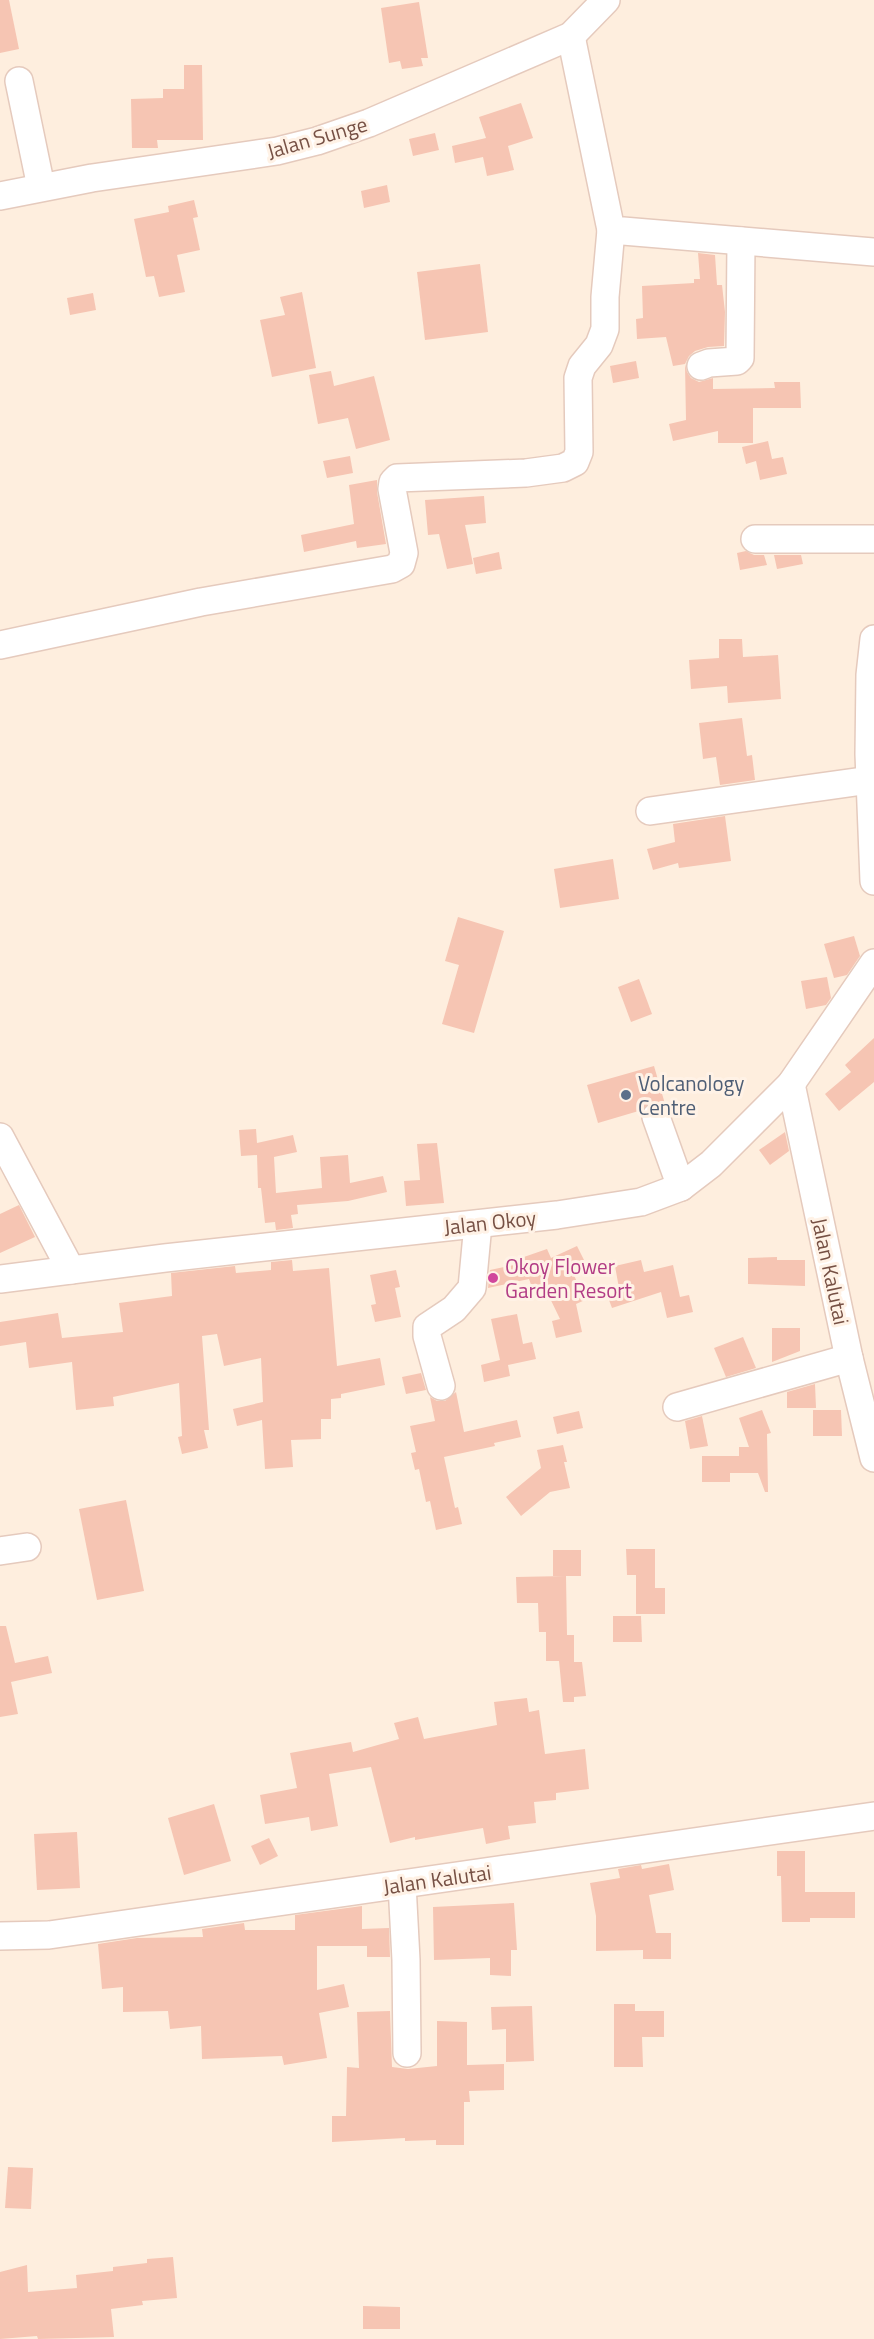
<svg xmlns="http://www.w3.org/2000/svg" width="874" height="2339" font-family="'Titillium Web',sans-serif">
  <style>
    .building { fill: #f6c5b3 }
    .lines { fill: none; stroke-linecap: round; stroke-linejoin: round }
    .minor-casing { stroke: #e5cabd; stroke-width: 30 }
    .minor { stroke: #fff; stroke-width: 27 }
    .service-dot { fill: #5c6f8a; stroke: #fff2e6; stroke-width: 2 }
    .hotel-dot { fill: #d1479c; stroke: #fff2e6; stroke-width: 2 }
    .labels { text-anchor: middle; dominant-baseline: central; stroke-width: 6; stroke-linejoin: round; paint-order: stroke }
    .street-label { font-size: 21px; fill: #765044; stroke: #fff2e6 }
    .service-label { font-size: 21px; fill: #4e5e75; stroke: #fff2e6; text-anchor: start }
    .hotel-label { font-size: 21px; fill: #b23c85; stroke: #fff2e6; text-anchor: start }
  </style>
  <rect width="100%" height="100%" fill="#feeede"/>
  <g class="building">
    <path d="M0 0H9L19 49 0 53Z"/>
    <path d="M419 2 428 58H421L423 66 402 69 400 61 389 63 381 8Z"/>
    <path d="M184 65H202L203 140H157L158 148H132L131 99 163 98V89H184Z"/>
    <path d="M521 103 533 138 508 146 514 170 487 176 483 157 455 163 452 146 486 138 479 117Z"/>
    <path d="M435 133 439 150 413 156 409 139Z"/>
    <path d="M387 185 390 202 364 208 361 191Z"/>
    <path d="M194 200 198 217 193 218 200 250 177 255 185 292 159 297 154 276 146 277 134 219 169 212 168 206Z"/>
    <path d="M698 253 715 255 717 285H722L725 312 724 346 708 347 695 351 689 356 685 364 673 366 666 337 637 339 636 319 643 318 642 286 694 283V279H700Z"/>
    <path d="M480 264 488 332 425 340 417 272Z"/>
    <path d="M302 292 316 368 272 377 260 320 285 315 280 297Z"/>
    <path d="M93 293 96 310 70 315 67 298Z"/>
    <path d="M636 361 639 378 613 383 610 366Z"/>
    <path d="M685 364 687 372 691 378 699 382 713 378V389L775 388 774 382H800L801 408H753V443H718V431L673 441 669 424 686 420Z"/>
    <path d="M331 371 334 386 374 376 390 440 356 449 348 418 318 424 309 375Z"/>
    <path d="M768 441 772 459 783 457 787 474 760 480 756 461 746 464 742 447Z"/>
    <path d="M350 456 353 473 327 478 323 461Z"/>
    <path d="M377 480V492L386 544 357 548 356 541 304 552 301 535 354 524 349 485Z"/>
    <path d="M484 496 486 523 465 525 473 564 447 569 439 534 428 535 425 500Z"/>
    <path d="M746 551 754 555H764L767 565 740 570 737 553Z"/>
    <path d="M499 552 502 569 476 574 473 558Z"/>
    <path d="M774 555H801L803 564 777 569Z"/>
    <path d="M719 639H742L743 657 778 655 781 699 728 703 727 686 691 689 689 660 719 658Z"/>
    <path d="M742 718 747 756 752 755 755 780 720 785 716 757 703 759 699 723Z"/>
    <path d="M725 816 731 861 679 868 678 863 653 870 647 849 675 842 673 824Z"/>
    <path d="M613 859 619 899 560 908 554 869Z"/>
    <path d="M458 917 504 931 474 1033 442 1024 459 965 445 961Z"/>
    <path d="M854 936 860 956 847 975 834 978 824 944Z"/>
    <path d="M827 977 831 998 826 1005 806 1009 801 981Z"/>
    <path d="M639 979 652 1014 631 1022 618 987Z"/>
    <path d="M874 1038V1082L839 1111 825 1094 851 1072 845 1065Z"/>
    <path d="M654 1066 665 1104 651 1102 642 1110 598 1123 587 1085Z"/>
    <path d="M256 1129 257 1143 293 1135 297 1152 274 1157 276 1193 322 1188 320 1157 348 1155 350 1183 383 1176 387 1192 348 1201 297 1205 298 1214 291 1215 293 1228 276 1230 275 1222 265 1223 261 1188H258L257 1155 241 1156 239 1130Z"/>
    <path d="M785 1132 789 1151 770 1165 759 1150Z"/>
    <path d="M437 1143 444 1203 406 1206 404 1181 420 1180 417 1144Z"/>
    <path d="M19 1205 35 1237 0 1253V1214Z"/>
    <path d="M577 1246 587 1266 573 1273 585 1300 576 1304 582 1332 556 1338 552 1321 560 1319 544 1286 533 1290 529 1279 488 1288 490 1270 523 1263 521 1258 547 1249 551 1258Z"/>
    <path d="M777 1257V1260H805V1286L748 1284V1258Z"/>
    <path d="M292 1260 293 1271 329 1268 337 1366 380 1358 385 1385 341 1394V1398L331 1399V1419H321V1439L291 1440 293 1467 265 1469 262 1420 237 1426 233 1409 263 1402 261 1358 224 1366 217 1334 202 1336 209 1430H204L208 1448 182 1454 178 1437 182 1436 179 1383 113 1397 114 1406 76 1410 72 1362 29 1368 26 1342 0 1346V1322L58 1313 62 1338 123 1332 119 1303 172 1296 171 1273 235 1266 236 1273 271 1270V1262Z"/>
    <path d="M641 1260 644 1272 673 1265 680 1297 689 1295 693 1312 667 1318 661 1292 612 1308 606 1292 619 1288 615 1266Z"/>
    <path d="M396 1270 400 1287 395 1288 401 1317 375 1322 371 1305 376 1304 370 1275Z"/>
    <path d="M517 1314 523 1344 532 1342 536 1359 508 1365 510 1376 484 1382 481 1365 500 1360 491 1319Z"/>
    <path d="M772 1328H800V1351L772 1362Z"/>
    <path d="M743 1337 756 1368 726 1377 714 1348Z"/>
    <path d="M421 1373 426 1390 406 1394 402 1377Z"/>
    <path d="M815 1384 816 1408H787V1392Z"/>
    <path d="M456 1392 464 1432 517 1420 521 1437 494 1443 495 1446 444 1457 455 1508 458 1507 462 1524 436 1530 430 1501 426 1502 419 1469 415 1470 411 1453 416 1452 410 1426 435 1421 430 1397 437 1401H445Z"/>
    <path d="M762 1410 771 1433 767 1434 768 1492H765L758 1473H730V1482H702V1456H739V1447H749L739 1418Z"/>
    <path d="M813 1410H841L842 1436H813Z"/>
    <path d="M579 1411 583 1428 557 1434 553 1417Z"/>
    <path d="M702 1416 708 1446 690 1449 685 1421Z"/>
    <path d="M563 1445 567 1462H564L570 1488 550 1492 521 1516 506 1497 541 1468 537 1450Z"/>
    <path d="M126 1500 144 1591 97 1600 79 1509Z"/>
    <path d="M626 1549H655V1588H665V1614H636V1575H627Z"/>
    <rect x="553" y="1550" width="28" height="26"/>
    <path d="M566 1576 567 1635H574V1662H582L586 1696 574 1697V1702H563L559 1661H546V1632H539L538 1603H517L516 1577Z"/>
    <path d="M613 1616H641L642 1642H613Z"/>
    <path d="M0 1626H6L15 1663 48 1656 52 1673 11 1682 18 1714 0 1717Z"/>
    <path d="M527 1698 529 1712 539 1710 545 1754 585 1749 589 1789 556 1793V1800L534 1802 536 1823 508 1826 510 1839 486 1844 483 1828 415 1840V1837L390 1843 371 1767 329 1774 338 1826 311 1831 309 1817 265 1824 260 1795 297 1788 290 1753 351 1742 353 1752 399 1739 394 1723 418 1717 424 1739 497 1725 494 1702Z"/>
    <path d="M214 1804 231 1861 184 1875 168 1818Z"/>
    <path d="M77 1832 80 1888 37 1890 34 1834Z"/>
    <path d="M269 1838 278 1856 260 1865 251 1846Z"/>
    <path d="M777 1851H805V1892H855V1918H810V1922H782L781 1876H777Z"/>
    <path d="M669 1864 674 1890 649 1895 656 1933H671V1959H643V1950L596 1951V1916L590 1883 620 1878 618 1869 641 1865 642 1869Z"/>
    <path d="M514 1903 517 1950H511V1976L490 1975V1958L434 1960 433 1907Z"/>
    <path d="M362 1906V1929L389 1928 390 1957H367V1946H317V1990L344 1984 349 2007 319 2013 327 2058 284 2065 282 2056 202 2059 201 2026 170 2029 168 2011 123 2012V1987L102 1989 98 1944 137 1938 203 1937 202 1929 244 1923 245 1930H295V1915Z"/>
    <path d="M614 2004H635V2011H664V2037H642L643 2067H614Z"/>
    <path d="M532 2006 534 2061 506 2062V2029L492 2030 491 2007Z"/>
    <path d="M390 2011 392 2067 408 2069 437 2066V2021L467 2022V2065L504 2064V2090L469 2091 470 2102H464V2145H436V2140L405 2141V2138L332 2142V2116H346L347 2067 359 2068 357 2012Z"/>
    <path d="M8 2167 33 2168 31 2209 5 2208Z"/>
    <path d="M173 2257 177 2298 142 2301 143 2305 111 2309 114 2337 38 2339 37 2336 0 2339V2272L27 2265 28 2292 77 2288 76 2275 113 2271V2267L147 2263V2259Z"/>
    <path d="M363 2306 400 2307V2329H363Z"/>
  </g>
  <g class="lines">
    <g class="minor-casing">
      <g id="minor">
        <path d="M571 36 611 230 874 252"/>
        <path d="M19 81 41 187"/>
        <path d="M0 196 92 178 277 151 317 141 369 123 571 36 606 0"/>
        <path d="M701 366 709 363 737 361 740 358 741 241"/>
        <path d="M755 539H874"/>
        <path d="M874 639 870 675 869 754 874 881"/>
        <path d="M0 645 201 602 392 569 401 564 404 553 392 489 393 482 397 478 526 473 563 468 575 462 579 452 578 378 582 366 599 345 605 329V297L611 230"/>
        <path d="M650 811 870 780"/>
        <path d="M791 1084 849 1358 874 1458"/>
        <path d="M656 1117 681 1187"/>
        <path d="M0 1137 71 1270"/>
        <path d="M0 1279 165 1258 557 1215 641 1202 681 1187 711 1164 791 1084 874 963"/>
        <path d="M441 1386 427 1336V1327L454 1309 472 1288 478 1224"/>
        <path d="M677 1407 849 1358"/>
        <path d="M0 1551 27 1547"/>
        <path d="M402 1884 406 1960 407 2053"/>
        <path d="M0 1936 49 1935 874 1816"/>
      </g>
    </g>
    <use href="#minor" class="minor"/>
  </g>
  <circle class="service-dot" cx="626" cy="1095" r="6"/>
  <circle class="hotel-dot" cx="493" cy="1278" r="6"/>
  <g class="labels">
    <g class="street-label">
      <text transform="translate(317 137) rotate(-16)">Jalan Sunge</text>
      <text transform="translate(490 1222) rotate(-6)">Jalan Okoy</text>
      <text transform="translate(831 1271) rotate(78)">Jalan Kalutai</text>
      <text transform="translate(437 1879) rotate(-8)">Jalan Kalutai</text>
    </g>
    <g class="service-label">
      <text x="638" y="1083">Volcanology<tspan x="638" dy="24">Centre</tspan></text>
    </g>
    <g class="hotel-label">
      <text x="505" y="1266">Okoy Flower<tspan x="505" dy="24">Garden Resort</tspan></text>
    </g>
  </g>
</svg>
